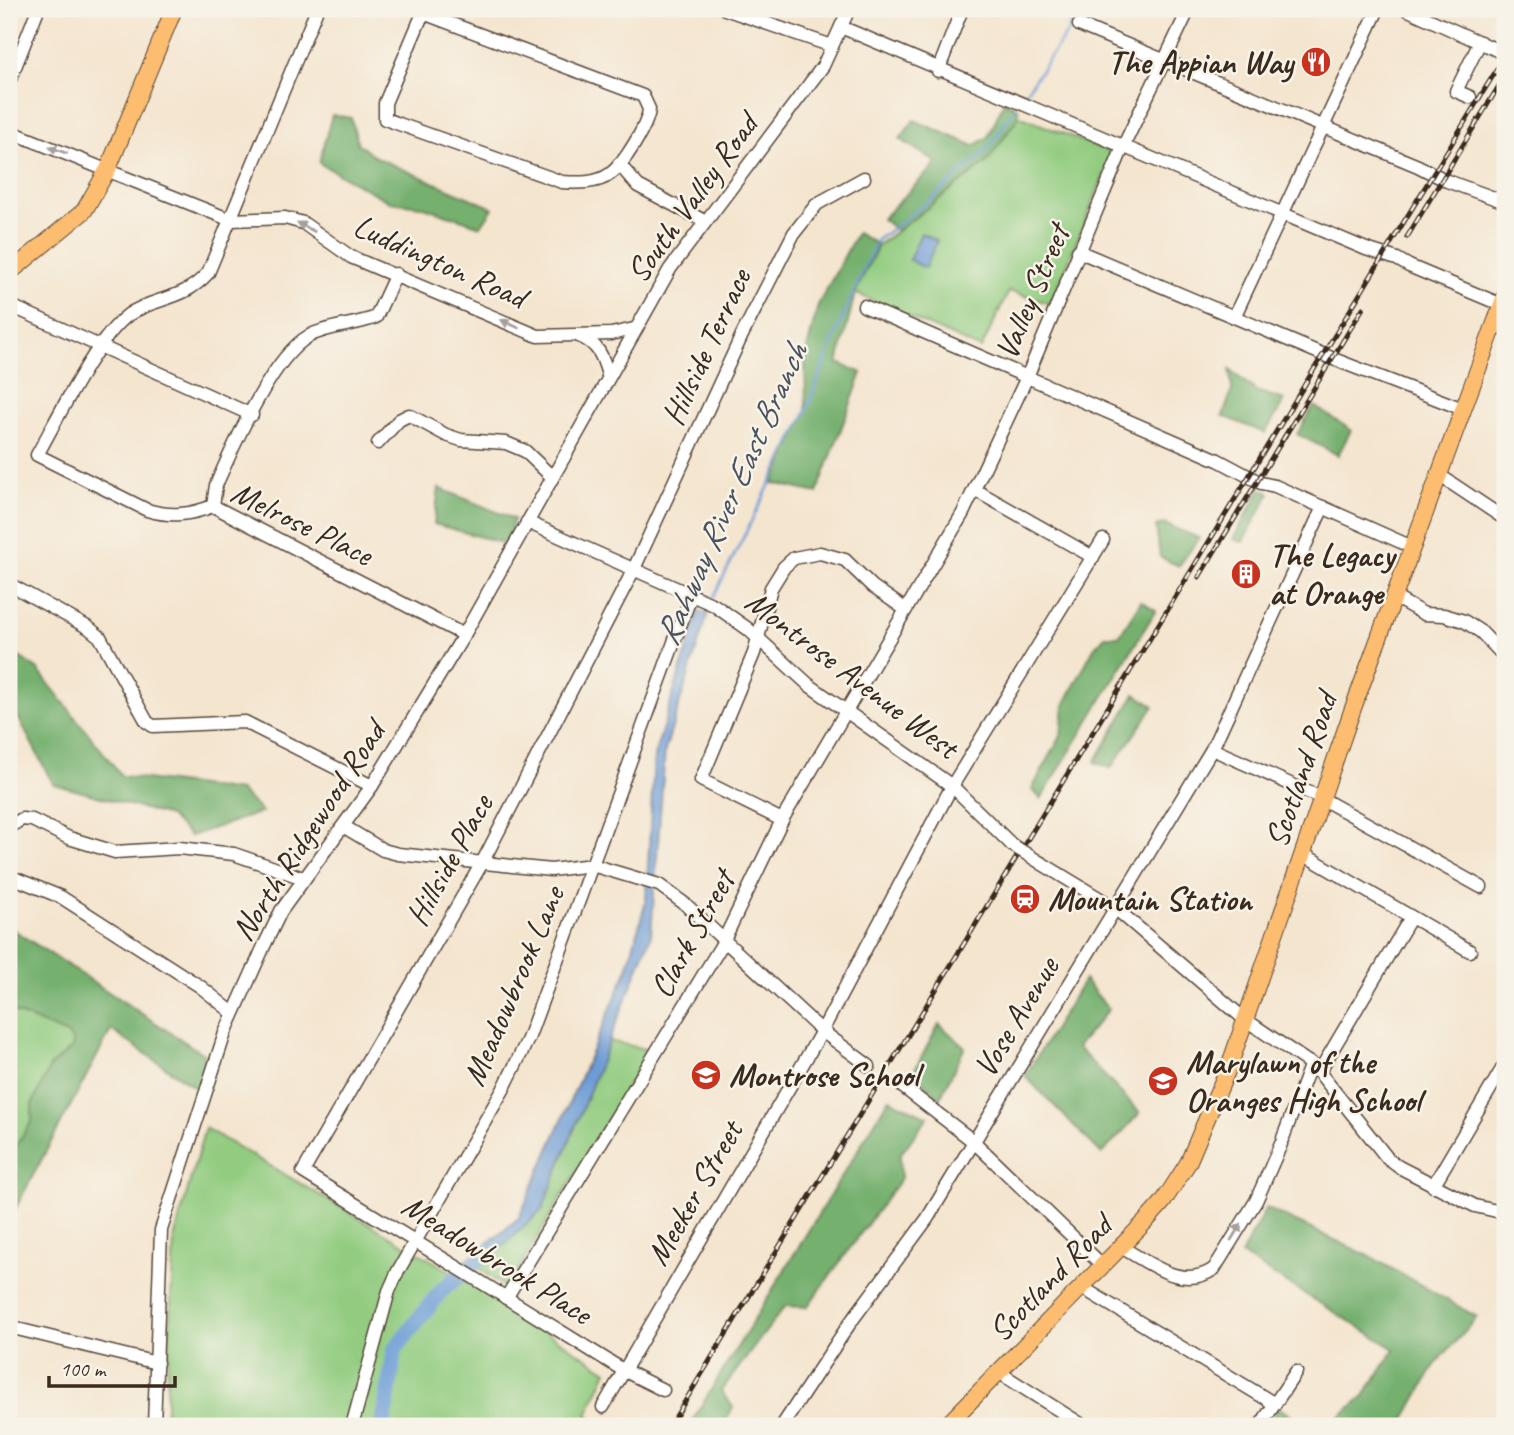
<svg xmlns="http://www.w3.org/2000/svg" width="1514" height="1435" font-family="Caveat,sans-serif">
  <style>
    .green { fill: #92cc80; stroke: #667b4f; stroke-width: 2 }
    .forest { fill: #75b06e; stroke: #586d46; stroke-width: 2 }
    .water { fill: #6d9cd6; stroke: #54637a; stroke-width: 2 }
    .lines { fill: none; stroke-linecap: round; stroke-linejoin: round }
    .stream { stroke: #6d9cd6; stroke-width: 2.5 }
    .river { stroke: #6d9cd6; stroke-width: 16 }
    .minor-casing { stroke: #574639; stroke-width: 15 }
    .major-casing { stroke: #574639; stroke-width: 18 }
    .minor { stroke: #fff; stroke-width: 12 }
    .major { stroke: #fcbd6f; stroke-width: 16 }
    .rail-casing { stroke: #3b2a1e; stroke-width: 5 }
    .rail { stroke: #f7f3e8; stroke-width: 2.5; stroke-dasharray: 8; stroke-linecap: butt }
    .minor-bridge-casing { stroke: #574639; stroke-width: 15; stroke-linecap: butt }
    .minor-bridge { stroke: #fff; stroke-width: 12 }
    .oneway { fill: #a79f9a }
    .labels { text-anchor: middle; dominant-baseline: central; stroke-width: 5; stroke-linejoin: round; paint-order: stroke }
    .poi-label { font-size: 33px; font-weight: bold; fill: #3b2a1e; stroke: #f7f3e8; text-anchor: start }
    .street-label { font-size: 33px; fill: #3b2a1e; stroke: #f7f3e8 }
    .water-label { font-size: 35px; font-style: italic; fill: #4c525e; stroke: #f7f3e8 }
  </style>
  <rect width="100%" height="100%" fill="#f7f3e8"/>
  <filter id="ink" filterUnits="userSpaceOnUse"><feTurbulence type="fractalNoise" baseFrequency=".0143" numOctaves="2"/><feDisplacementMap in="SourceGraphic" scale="14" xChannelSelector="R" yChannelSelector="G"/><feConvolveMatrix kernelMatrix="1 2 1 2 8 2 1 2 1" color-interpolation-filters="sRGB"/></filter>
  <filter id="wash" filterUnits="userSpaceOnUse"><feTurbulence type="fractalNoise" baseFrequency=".00686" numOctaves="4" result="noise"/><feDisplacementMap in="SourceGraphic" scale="28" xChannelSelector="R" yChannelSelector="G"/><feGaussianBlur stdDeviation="1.57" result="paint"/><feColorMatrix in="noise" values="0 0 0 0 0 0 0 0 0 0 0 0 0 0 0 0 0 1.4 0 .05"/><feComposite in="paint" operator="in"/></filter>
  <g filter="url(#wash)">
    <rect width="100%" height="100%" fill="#f4e5cf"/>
    <g class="green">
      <path d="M1019 116 1113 153 1051 304 1009 291 981 349 855 293 878 245 986 163Z"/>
      <path d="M9 927 206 1056 199 1090 111 1030 9 1220Z"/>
      <path d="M609 1041 649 1050 507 1289 479 1268 542 1210Z"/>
      <path d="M205 1128 450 1271 607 1371 587 1415 603 1426H165L174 1239Z"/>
    </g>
    <g class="forest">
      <path d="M1004 101 1018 108 1019 116 986 163 897 231 882 219 937 163 900 139 914 120 974 146 988 137Z"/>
      <path d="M332 115 351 118 358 144 377 158 493 208 481 226 421 206 390 202 319 163Z"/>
      <path d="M857 233 878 245 855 293 838 363 862 373 817 493 773 483 806 412 805 357 818 305Z"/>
      <path d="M1230 370 1256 391 1285 400 1265 433 1223 416 1232 390Z"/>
      <path d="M1314 406 1351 430 1338 455 1297 434Z"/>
      <path d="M439 488 514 519 506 544 434 524Z"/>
      <path d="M1261 489 1270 493 1243 542 1233 539Z"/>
      <path d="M1164 524 1199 538 1179 566 1160 557 1156 526Z"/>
      <path d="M1141 601 1156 610 1041 799 1032 789 1061 736 1064 705 1094 648 1105 636H1119Z"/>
      <path d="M9 650 37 669 122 776 240 791 262 812 190 836 169 816 53 784 9 700Z"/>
      <path d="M1135 694 1154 706 1111 768 1095 762Z"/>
      <path d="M9 927 206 1056 199 1090 111 1030 9 1220V1157L32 1121V1104L51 1065 72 1048 73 1041 67 1034 9 1010Z"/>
      <path d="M1084 980 1109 1009 1077 1047 1140 1113 1102 1154 1025 1076Z"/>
      <path d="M939 1024 965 1047 940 1098 913 1073Z"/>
      <path d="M889 1099 928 1117 900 1155 901 1178 807 1307 785 1306 721 1391 733 1407 723 1426H689Z"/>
      <path d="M1266 1208 1371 1257 1477 1317 1435 1365 1401 1426H1329L1364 1396 1395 1349 1241 1255Z"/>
      <path d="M1278 1407 1307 1426H1269Z"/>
    </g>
    <g class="water">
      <path d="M921 233 937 241 925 268 909 260Z"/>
      <path d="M699 611 708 613 665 750 651 936 542 1210 479 1268 466 1260 519 1218 626 973 646 901 654 756Z"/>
    </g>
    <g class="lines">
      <g class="stream">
        <path d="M1021 99 1069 30 1072 9"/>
        <path d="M713 598 806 412 832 342 877 240 928 202 987 150 1016 107"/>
      </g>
      <path class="river" d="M383 1426 395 1349 441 1291 488 1251"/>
    </g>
  </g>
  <g filter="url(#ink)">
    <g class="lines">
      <g class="minor-casing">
        <g id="minor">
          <path d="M317 9 208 273C182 302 155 296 128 315 96 339 58 418 37 455L147 510C171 517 190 515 213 506L464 635"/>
          <path d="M725 9 832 46"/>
          <path d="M1406 9 1499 51 1505 57"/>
          <path d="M423 13 643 96 649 109C648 125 624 164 610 174 597 184 577 183 562 182L385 119V103L423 13 424 9"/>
          <path d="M1079 25 1418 166 1447 181 1505 202"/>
          <path d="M841 27 1366 249 1397 259 1409 266 1502 305"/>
          <path d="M938 71 962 9"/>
          <path d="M9 82 38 9"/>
          <path d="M1470 97 1456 91 1480 42"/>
          <path d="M9 131 231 220 285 218 303 223 351 257 538 336 611 334 634 329"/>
          <path d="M619 164 638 186 704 221"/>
          <path d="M1078 251 1336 360 1463 409"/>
          <path d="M9 305 252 415"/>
          <path d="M864 306 1218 460 1261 483 1275 486 1412 547"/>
          <path d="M1235 315 1378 9"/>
          <path d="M579 336C598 343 603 357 608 375"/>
          <path d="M378 443 399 420 409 415 446 435 461 440 506 443 525 451 551 476"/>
          <path d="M1439 475 1505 519"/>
          <path d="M975 490 1093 557"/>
          <path d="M213 506 216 485C234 445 272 357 309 336 330 325 354 326 376 317L396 274"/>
          <path d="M527 522 714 605 748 629 809 685 952 786 1012 845"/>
          <path d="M9 584 89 628 100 637 147 722 153 726 245 722 372 786"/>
          <path d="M1394 597 1424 614 1444 615 1464 621 1481 632 1505 657"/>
          <path d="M1212 749 1319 797 1481 887"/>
          <path d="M782 820 701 780 754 653 771 588 784 567 794 558 820 553 845 560 873 587 905 609"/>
          <path d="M343 826 383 850 398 854 551 870 592 865 659 885 685 904 822 1031 869 1066"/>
          <path d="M9 827 22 819 32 820 69 838 115 852 179 848 234 854 303 878"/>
          <path d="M1303 854 1470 951"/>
          <path d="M1041 863 1115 908 1243 1018 1315 1067 1388 1159 1399 1167 1475 1206 1505 1213"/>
          <path d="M9 876 61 897 201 987 233 1013"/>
          <path d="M1319 1072 1411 917"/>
          <path d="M903 1087 973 1141 1103 1266"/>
          <path d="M1283 1138 1311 1063"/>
          <path d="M1433 1186 1505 1064"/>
          <path d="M1121 1247C1150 1263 1182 1291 1214 1269L1256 1201 1281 1144"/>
          <path d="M1081 1287 1275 1404"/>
          <path d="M506 1298 721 946 782 820 963 513 1027 377 1123 147 1189 9"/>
          <path d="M9 1327 157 1363"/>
          <path d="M1000 1373 1084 1426"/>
          <path d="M663 1390 623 1370 303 1172 482 863 632 573 742 335 794 233 817 204 864 178"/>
          <path d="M603 1407 822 1031 952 786 1103 540"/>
          <path d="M154 1426 161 1230 225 1033 264 946 281 911 372 786 464 635 670 269 823 66 849 9"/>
          <path d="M352 1426 389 1291 398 1271 503 1090 528 1039 691 596"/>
          <path d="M782 1426 850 1323 927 1219 1212 749 1323 507"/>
          <path d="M1260 1426 1296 1372"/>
        </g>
      </g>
      <g class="major-casing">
        <g id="major">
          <path d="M9 273 84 211 108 169 174 9"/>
          <path d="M946 1426 1146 1221 1163 1202 1188 1163 1230 1064 1352 711 1505 296"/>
        </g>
      </g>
      <use href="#minor" class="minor"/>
      <use href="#major" class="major"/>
      <g class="rail-casing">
        <g id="rail">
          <path d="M1407 237 1505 76"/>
          <path d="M1199 577 1363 308"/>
          <path d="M670 1426 1505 56"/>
        </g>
      </g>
      <use href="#rail" class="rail"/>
      <g class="minor-bridge-casing">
        <path id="minor-bridge" d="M1012 845 1041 863"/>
      </g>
      <use href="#minor-bridge" class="minor-bridge"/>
    </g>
    <defs><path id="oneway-solid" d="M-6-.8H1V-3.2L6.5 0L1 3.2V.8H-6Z" transform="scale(1.75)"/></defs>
    <g class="oneway">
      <use href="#oneway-solid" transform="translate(58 150) rotate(-159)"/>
      <use href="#oneway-solid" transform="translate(306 227) rotate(-152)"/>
      <use href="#oneway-solid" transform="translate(510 324) rotate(-156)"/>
      <use href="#oneway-solid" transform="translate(1236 1232) rotate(-58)"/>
    </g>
  </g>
  <defs>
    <g id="restaurant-disc" transform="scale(1.575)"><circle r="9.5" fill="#c8321e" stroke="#f7f3e8"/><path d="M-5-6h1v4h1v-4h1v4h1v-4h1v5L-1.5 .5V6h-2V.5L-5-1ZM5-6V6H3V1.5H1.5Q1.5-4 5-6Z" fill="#fff"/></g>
    <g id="building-disc" transform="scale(1.575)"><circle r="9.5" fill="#c8321e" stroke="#f7f3e8"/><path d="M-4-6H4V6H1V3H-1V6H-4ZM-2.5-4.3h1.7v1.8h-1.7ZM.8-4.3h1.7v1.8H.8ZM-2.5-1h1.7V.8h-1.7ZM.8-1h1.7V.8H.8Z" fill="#fff"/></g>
    <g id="station-disc" transform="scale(1.575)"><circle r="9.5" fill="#c8321e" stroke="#f7f3e8"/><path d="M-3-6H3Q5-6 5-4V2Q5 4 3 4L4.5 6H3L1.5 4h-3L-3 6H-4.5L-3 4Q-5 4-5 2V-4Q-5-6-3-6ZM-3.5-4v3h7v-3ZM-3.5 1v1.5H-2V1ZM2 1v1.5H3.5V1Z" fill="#fff"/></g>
    <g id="school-disc" transform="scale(1.575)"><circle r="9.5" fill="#c8321e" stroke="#f7f3e8"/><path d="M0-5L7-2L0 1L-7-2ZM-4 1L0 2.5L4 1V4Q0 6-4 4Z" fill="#fff"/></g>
  </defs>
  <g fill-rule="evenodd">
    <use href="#restaurant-disc" x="1316" y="62"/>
    <use href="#building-disc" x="1246" y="574"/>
    <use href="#station-disc" x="1025" y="899"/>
    <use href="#school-disc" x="706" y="1075"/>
    <use href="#school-disc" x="1163" y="1081"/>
  </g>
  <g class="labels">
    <g class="poi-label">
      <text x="1293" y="62" text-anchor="end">The Appian Way</text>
      <text x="1269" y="555">The Legacy<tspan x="1269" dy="38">at Orange</tspan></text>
      <text x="1048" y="899">Mountain Station</text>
      <text x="1186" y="1062">Marylawn of the<tspan x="1186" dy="38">Oranges High School</tspan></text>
      <text x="729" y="1075">Montrose School</text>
    </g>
    <g class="street-label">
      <text transform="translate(692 198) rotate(-54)">South Valley Road</text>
      <text transform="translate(440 261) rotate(24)">Luddington Road</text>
      <text transform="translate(1032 292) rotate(-67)">Valley Street</text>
      <text transform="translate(706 347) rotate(-65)">Hillside Terrace</text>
      <text transform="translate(302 523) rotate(26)">Melrose Place</text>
      <text transform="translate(852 674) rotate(37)">Montrose Avenue West</text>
      <text transform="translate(1301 770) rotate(-71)">Scotland Road</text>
      <text transform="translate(308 831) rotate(-57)">North Ridgewood Road</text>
      <text transform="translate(449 860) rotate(-61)">Hillside Place</text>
      <text transform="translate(692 934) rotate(-61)">Clark Street</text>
      <text transform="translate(513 986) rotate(-67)">Meadowbrook Lane</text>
      <text transform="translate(1016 1017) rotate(-59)">Vose Avenue</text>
      <text transform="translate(694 1193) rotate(-60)">Meeker Street</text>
      <text transform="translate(497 1259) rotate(32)">Meadowbrook Place</text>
      <text transform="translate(1050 1278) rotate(-46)">Scotland Road</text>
    </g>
    <g class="water-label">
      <text transform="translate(731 494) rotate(-66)">Rahway River East Branch</text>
    </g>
  </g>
  <rect width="1514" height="1435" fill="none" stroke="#f7f3e8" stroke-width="35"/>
  <path d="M49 1376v10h126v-10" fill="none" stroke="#3b2a1e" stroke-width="3.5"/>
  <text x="60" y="1376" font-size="21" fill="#3b2a1e" stroke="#f7f3e8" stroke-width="5" paint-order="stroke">100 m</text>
</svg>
